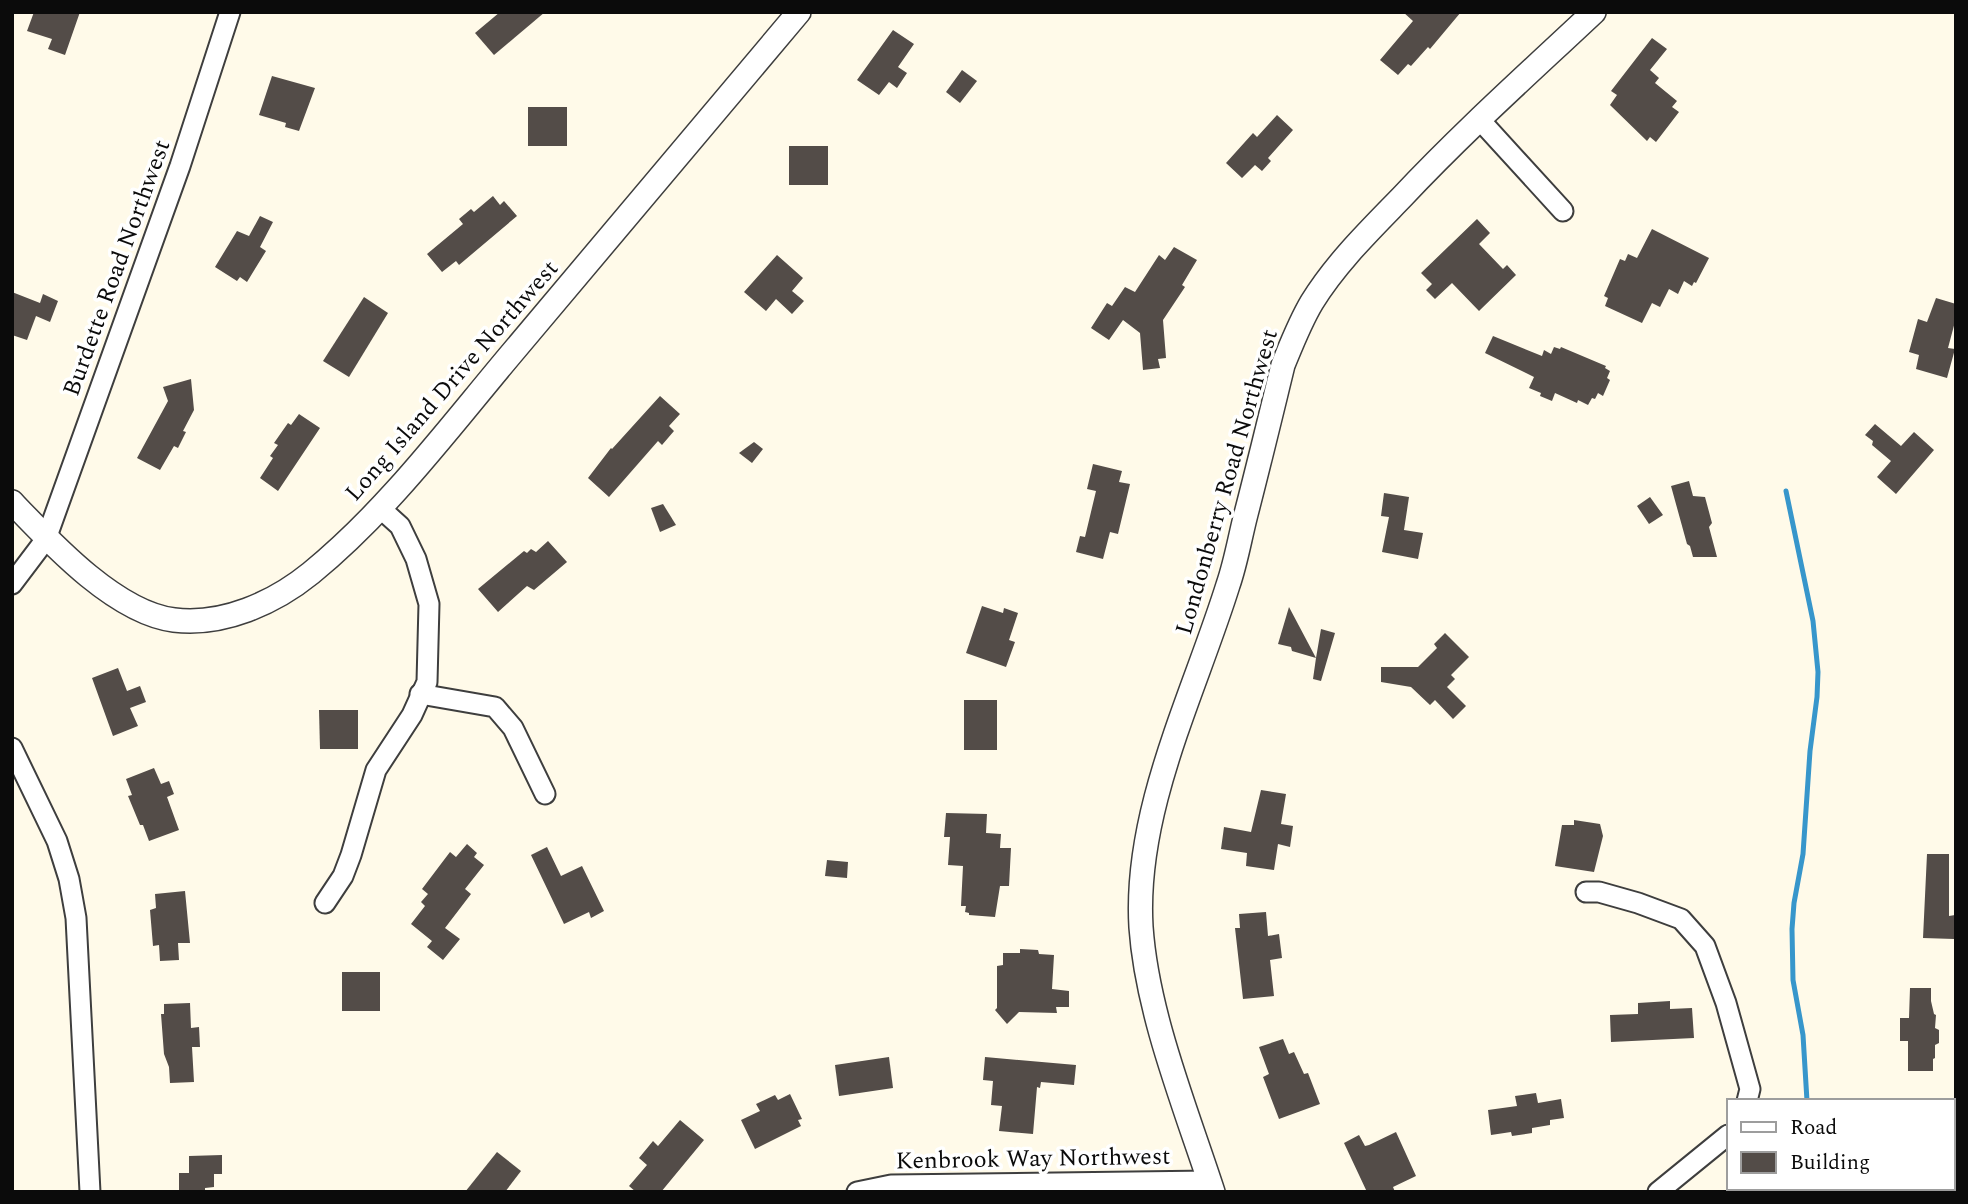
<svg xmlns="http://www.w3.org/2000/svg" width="1968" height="1204" font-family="Spectral,serif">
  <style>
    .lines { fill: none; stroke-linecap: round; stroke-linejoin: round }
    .stream { stroke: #3796cb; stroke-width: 5 }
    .building { fill: #534c48 }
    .minor-casing { stroke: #3e3e3e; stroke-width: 23 }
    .tertiary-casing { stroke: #3e3e3e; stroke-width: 26 }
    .minor { stroke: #fff; stroke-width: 19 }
    .tertiary { stroke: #fff; stroke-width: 23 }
    .labels { text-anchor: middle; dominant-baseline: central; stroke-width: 7; stroke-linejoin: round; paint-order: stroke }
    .street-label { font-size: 24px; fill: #0b0b0b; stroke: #fff }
  </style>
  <rect width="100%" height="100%" fill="#fffae9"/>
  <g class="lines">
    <g class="stream">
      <path d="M1786 491 1813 621 1818 672 1817 697 1810 751 1803 854 1794 903 1792 929 1793 980 1803 1035 1807 1101"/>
      <path d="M1818 1188V1192"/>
    </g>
  </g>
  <g class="building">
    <path d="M34 12H80L65 55 48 49 52 39 27 31Z"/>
    <path d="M500 12H545L494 55 475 33Z"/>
    <path d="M1403 12H1461L1430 49 1428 47 1411 66 1408 64 1398 75 1380 60 1413 21Z"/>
    <path d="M893 30 914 44 898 67 907 73 897 88 889 82 879 95 857 80Z"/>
    <path d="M1652 38 1667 49 1650 70 1659 78 1655 83 1677 101 1672 107 1679 112 1656 142 1650 137 1647 141 1610 105 1617 95 1611 91Z"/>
    <path d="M962 70 977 81 960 103 946 92Z"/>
    <path d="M272 76 315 88 299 131 285 127 286 123 259 115Z"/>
    <rect x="528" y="107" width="39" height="39"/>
    <path d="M1277 115 1293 130 1268 158 1271 161 1262 171 1255 165 1242 178 1226 163 1253 133 1257 137Z"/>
    <rect x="789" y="146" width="39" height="39"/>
    <path d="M493 196 500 205 504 201 517 216 459 265 456 261 442 272 427 254 463 224 459 219 471 209 474 212Z"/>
    <path d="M260 216 273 222 260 247 266 251 247 282 240 277 237 281 215 267 237 231 249 236Z"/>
    <path d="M1477 219 1490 233 1479 244 1503 269 1507 265 1516 275 1479 311 1452 283 1435 299 1426 290 1432 284 1421 273Z"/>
    <path d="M1652 229 1709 258 1696 283 1694 282 1692 286 1684 281 1678 294 1669 289 1660 307 1652 303 1642 323 1605 306 1608 298 1604 296 1620 259 1625 261 1628 254 1637 258Z"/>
    <path d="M1174 247 1197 260 1182 285 1185 287 1163 320 1166 358 1158 359 1160 368 1143 370 1140 333 1123 320 1109 340 1091 328 1107 303 1112 306 1125 287 1135 292 1159 255 1165 260Z"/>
    <path d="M777 255 803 278 792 291 804 301 792 314 776 299 766 311 744 292Z"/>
    <path d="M12 292 40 303 43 294 58 301 50 322 36 316 27 340 12 335Z"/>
    <path d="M364 297 388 313 349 377 323 361Z"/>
    <path d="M1936 298 1956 304V318L1948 348 1955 349 1947 378 1916 369 1919 355 1909 352 1918 319 1927 322Z"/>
    <path d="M1493 336 1542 356 1544 350 1551 354 1554 347 1560 349 1561 347 1606 366 1605 368 1610 371 1607 378 1610 380 1603 396 1598 393 1595 399 1592 398 1588 405 1578 400 1577 403 1555 393 1552 401 1540 396 1541 393 1529 388 1534 377 1485 353Z"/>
    <path d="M191 379 194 410 183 431 186 432 178 448 174 446 160 470 137 458 168 401 163 387Z"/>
    <path d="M660 396 680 414 669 426 674 431 662 445 658 441 609 497 588 478 611 448 612 449Z"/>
    <path d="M299 414 320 428 278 491 260 478 273 458 270 456 278 445 274 443 288 423 291 425Z"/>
    <path d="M1875 424 1901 446 1914 432 1934 450 1896 494 1877 477 1891 461 1872 445 1873 441 1865 435Z"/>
    <path d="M754 442 763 449 752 463 739 453Z"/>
    <path d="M1093 464 1122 471 1119 482 1130 484 1118 534 1110 532 1103 559 1076 552 1080 536 1085 537 1096 491 1087 489Z"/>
    <path d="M1689 481 1693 496 1705 497 1712 523 1709 527 1717 557H1693L1690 546 1687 544 1671 486Z"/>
    <path d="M1384 493 1409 497 1404 530 1423 533 1418 559 1382 552 1389 517 1381 516Z"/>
    <path d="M1650 497 1663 515 1649 524 1637 506Z"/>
    <path d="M663 504 676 525 660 532 651 508Z"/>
    <path d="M548 541 567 562 534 590 527 586 498 612 478 589 524 551 527 553 531 549 536 552Z"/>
    <path d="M982 606 1003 613 1004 608 1018 613 1009 640 1015 642 1006 667 966 653Z"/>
    <path d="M1289 607 1316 658 1321 629 1335 633 1321 681 1313 679 1316 658 1292 651 1291 647 1278 644Z"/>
    <path d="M1445 633 1469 657 1451 675 1455 679 1447 687 1466 706 1453 719 1435 700 1430 705 1411 687 1381 682V667H1418L1437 648 1434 644Z"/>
    <path d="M118 668 127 691 140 686 146 702 130 708 138 726 113 736 92 678Z"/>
    <rect x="964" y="700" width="33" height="50"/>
    <path d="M319 710H358V749H320Z"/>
    <path d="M154 768 161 784 169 781 174 794 167 797 179 830 149 841 143 825H140L128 796 132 795 126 779Z"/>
    <path d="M1261 790 1286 794 1281 824 1293 826 1290 847 1278 844 1274 870 1246 866 1247 853 1221 849 1224 827 1251 832Z"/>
    <path d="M946 813 987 814 986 833 1001 834 1000 848H1011L1009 886H1000L995 917 969 915V913L965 912 966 906H961L963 866 948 865 950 837H944Z"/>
    <path d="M1574 820 1600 824 1603 836 1594 872 1555 866 1562 825H1574Z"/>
    <path d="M467 844 477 853 474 857 484 865 465 889 471 894 445 928 460 939 443 960 427 947 432 941 411 924 425 906 421 902 428 894 422 889 450 852 456 857Z"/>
    <path d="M547 847 561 876 582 866 604 911 591 918 589 912 564 924 531 855Z"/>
    <path d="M1927 854H1949V916L1955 915 1954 939 1923 938Z"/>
    <path d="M827 860 848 862 847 878 825 876Z"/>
    <path d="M185 891 190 943H178L179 960 160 961 159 945 153 946 150 910 156 908 155 894Z"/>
    <path d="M1266 912 1268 936 1279 934 1282 958 1270 960 1274 996 1243 999 1235 928H1240L1239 914Z"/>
    <path d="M1020 949 1038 950 1039 954 1054 955 1052 989 1069 991V1007H1056L1057 1013 1019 1012 1007 1024 995 1010 997 1008V966L1003 965V953H1020Z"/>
    <rect x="342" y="972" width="38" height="39"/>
    <path d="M1910 988H1931V1001L1934 1014 1936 1015 1935 1028 1939 1030V1043L1935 1045V1058L1933 1059V1071H1908V1041H1900V1018H1909Z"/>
    <path d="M1670 1001V1009L1692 1008 1694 1038 1611 1042 1610 1015 1638 1014V1003Z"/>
    <path d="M190 1003 191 1028 199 1027 200 1047H192L194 1082 170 1083 169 1067 164 1054 161 1014H164V1004Z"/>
    <path d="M1283 1039 1289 1054 1294 1052 1304 1074 1308 1073 1320 1104 1279 1119 1263 1077 1269 1074 1259 1047Z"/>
    <path d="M889 1057 893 1088 839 1096 835 1065Z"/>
    <path d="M985 1057 1076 1065 1074 1085 1041 1082 1040 1088 1037 1087 1033 1134 999 1131 1002 1106 991 1105 993 1081 983 1080Z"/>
    <path d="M1536 1093 1538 1103 1561 1099 1564 1118 1550 1120V1125L1532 1128V1133L1512 1136 1511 1132 1491 1135 1488 1110 1517 1106 1515 1096Z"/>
    <path d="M790 1094 802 1119 798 1120 801 1126 755 1149 741 1120 760 1111 756 1104 775 1095 778 1100Z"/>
    <path d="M680 1120 704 1140 661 1192H636L629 1186 647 1165 639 1158 653 1141 658 1146Z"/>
    <path d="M1396 1132 1416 1176 1393 1187 1395 1192H1367L1344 1143 1359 1135 1365 1146 1369 1145Z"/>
    <path d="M497 1152 521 1171 505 1192H465Z"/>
    <path d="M222 1155V1174H214V1187L205 1188V1192H179V1173H189V1156Z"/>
  </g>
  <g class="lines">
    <g class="minor-casing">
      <g id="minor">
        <path d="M1479 119 1563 211"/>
        <path d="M12 584 46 539 180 166 230 12"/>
        <path d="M420 694 495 707 513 728 545 794"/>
        <path d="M12 748 57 841 69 879 76 918 90 1192"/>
        <path d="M1586 892H1599L1638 903 1681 919 1705 946 1726 1003 1750 1089 1747 1101"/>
        <path d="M325 903 343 876 351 855 376 770 412 715 427 682 429 604 416 559 400 526 380 508"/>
        <path d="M857 1192 891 1185 1210 1181"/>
        <path d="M1658 1192 1728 1135"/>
      </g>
    </g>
    <g class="tertiary-casing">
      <g id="tertiary">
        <path d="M12 502C51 543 116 613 174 620 223 626 274 603 311 573 388 510 448 429 512 353 607 240 703 126 799 12"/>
        <path d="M1213 1192C1186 1109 1147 1014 1141 927 1134 810 1194 694 1228 585 1236 562 1240 537 1246 514 1259 464 1271 414 1283 365 1292 343 1300 322 1312 302 1336 263 1370 230 1402 197 1463 132 1529 73 1594 12"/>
      </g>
    </g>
    <use href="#minor" class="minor"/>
    <use href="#tertiary" class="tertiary"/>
  </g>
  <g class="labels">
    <g class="street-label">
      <text transform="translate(117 268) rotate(-70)">Burdette Road Northwest</text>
      <text transform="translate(452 381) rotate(-49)">Long Island Drive Northwest</text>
      <text transform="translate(1227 482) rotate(-74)">Londonberry Road Northwest</text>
      <text transform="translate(1033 1159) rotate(-1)">Kenbrook Way Northwest</text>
    </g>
  </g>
  <rect width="1968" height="1204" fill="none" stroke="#0b0b0b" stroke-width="28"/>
  <rect x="1727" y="1099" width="228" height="91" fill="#ffffff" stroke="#9d9d9d" stroke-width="2"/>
  <rect x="1741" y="1122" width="35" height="10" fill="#ffffff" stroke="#9d9d9d" stroke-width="2"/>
  <text x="1790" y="1134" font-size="21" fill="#0b0b0b">Road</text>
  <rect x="1741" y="1152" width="35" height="21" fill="#534c48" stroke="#9d9d9d" stroke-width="2"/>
  <text x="1790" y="1169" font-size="21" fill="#0b0b0b">Building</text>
</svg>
